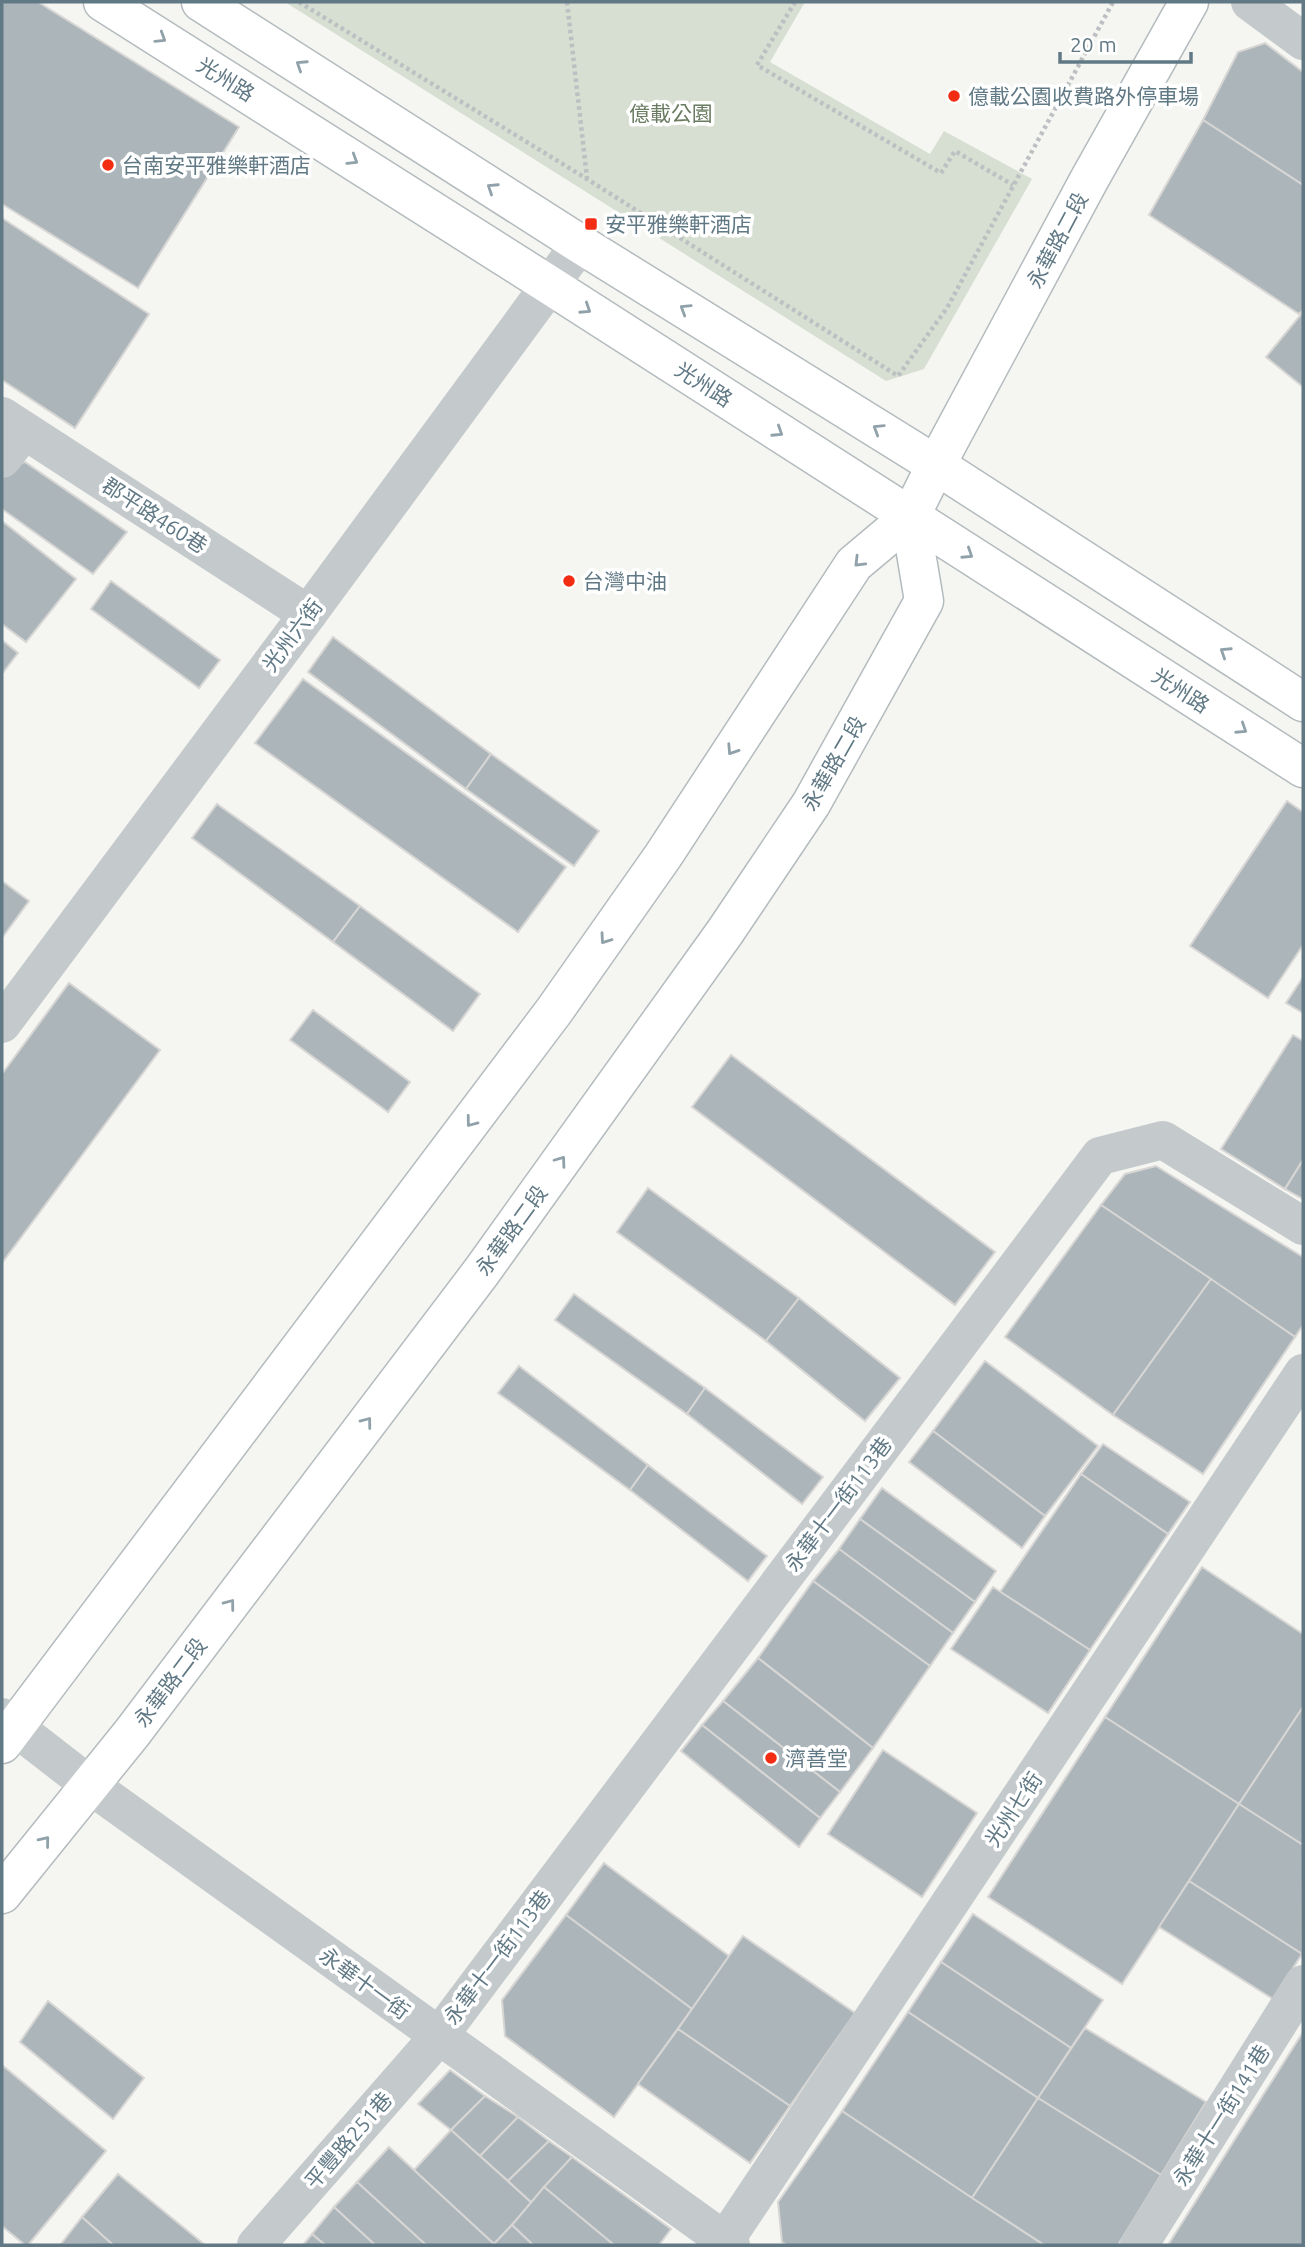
<svg xmlns="http://www.w3.org/2000/svg" width="1305" height="2247" font-family="Ubuntu,'Noto Sans TC',sans-serif">
  <style>
    .green { fill: #d7ded2 }
    .building { fill: #acb6ba; stroke: #d7d6d4; stroke-width: 2 }
    .lines { fill: none; stroke-linecap: round; stroke-linejoin: round }
    .secondary-casing { stroke: #b4bbbe; stroke-width: 41 }
    .path { stroke: #bdc0c2; stroke-width: 4.5; stroke-dasharray: 3.5 3.5; stroke-linecap: butt }
    .street { stroke: #c4c9cb; stroke-width: 38 }
    .secondary { stroke: #fff; stroke-width: 38 }
    .oneway { stroke: #90a1aa }
    .poi-dot { fill: #f32d13; stroke: #fff; stroke-width: 2.5 }
    .labels { text-anchor: middle; dominant-baseline: central; stroke-width: 7; stroke-linejoin: round; paint-order: stroke }
    .street-label { font-size: 21px; fill: #617985; stroke: #fff }
    .poi-label { font-size: 21px; fill: #617985; stroke: #fff; text-anchor: start }
    .park-label { font-size: 21px; fill: #697c61; stroke: #fff }
  </style>
  <rect width="100%" height="100%" fill="#f5f5f1"/>
  <path class="green" d="M285 2H805L770 62 930 154 944 131 1032 179 924 369 886 381Z"/>
  <g class="building">
    <path d="M2 2H38L239 127 138 288 2 204Z"/>
    <path d="M1265 43 1303 72V185L1203 120 1238 52Z"/>
    <path d="M1203 120 1303 185V310L1299 314 1149 215Z"/>
    <path d="M2 218 149 314 75 428 2 380Z"/>
    <path d="M1303 312V387L1266 357Z"/>
    <path d="M25 462 127 532 93 574 2 509V468Z"/>
    <path d="M2 521 76 579 26 642 2 624Z"/>
    <path d="M111 581 220 660 199 688 91 609Z"/>
    <path d="M333 637 491 754 466 789 308 672Z"/>
    <path d="M2 640 18 653 2 674Z"/>
    <path d="M303 679 566 867 518 932 255 743Z"/>
    <path d="M491 754 599 831 574 866 466 789Z"/>
    <path d="M1287 801 1303 812V945L1268 998 1190 946Z"/>
    <path d="M217 804 360 906 333 942 192 838Z"/>
    <path d="M2 881 29 901 2 938Z"/>
    <path d="M360 906 480 994 453 1031 333 942Z"/>
    <path d="M1303 977V1013L1286 1003Z"/>
    <path d="M69 983 160 1050 2 1263V1074Z"/>
    <path d="M313 1010 410 1082 388 1112 290 1040Z"/>
    <path d="M1293 1035 1303 1041V1160L1285 1189 1221 1149Z"/>
    <path d="M731 1055 995 1252 955 1305 692 1107Z"/>
    <path d="M1303 1160V1199L1285 1189Z"/>
    <path d="M1156 1166 1303 1257V1325L1295 1337 1101 1205 1125 1174Z"/>
    <path d="M648 1188 799 1298 766 1341 617 1232Z"/>
    <path d="M1101 1205 1211 1279 1113 1415 1005 1337Z"/>
    <path d="M1211 1279 1295 1337 1203 1474 1113 1415Z"/>
    <path d="M574 1294 705 1388 687 1414 555 1320Z"/>
    <path d="M799 1298 900 1378 865 1421 766 1341Z"/>
    <path d="M985 1361 1098 1446 1045 1516 933 1431Z"/>
    <path d="M519 1366 648 1465 630 1490 498 1393Z"/>
    <path d="M705 1388 823 1477 802 1504 687 1414Z"/>
    <path d="M933 1431 1045 1516 1022 1548 909 1462Z"/>
    <path d="M1103 1444 1190 1502 1168 1534 1081 1474Z"/>
    <path d="M648 1465 767 1556 748 1581 630 1490Z"/>
    <path d="M1081 1474 1168 1534 1090 1650 1000 1592Z"/>
    <path d="M882 1488 996 1571 975 1602 860 1519Z"/>
    <path d="M860 1519 975 1602 953 1633 839 1549Z"/>
    <path d="M839 1549 953 1633 930 1666 813 1581Z"/>
    <path d="M1202 1567 1303 1634V1707L1239 1804 1105 1717Z"/>
    <path d="M813 1581 930 1666 873 1748 758 1658Z"/>
    <path d="M993 1587 1090 1650 1048 1713 951 1649Z"/>
    <path d="M758 1658 873 1748 840 1792 723 1701Z"/>
    <path d="M723 1701 840 1792 820 1818 702 1725Z"/>
    <path d="M1303 1707V1845L1239 1804Z"/>
    <path d="M1105 1717 1239 1804 1122 1984 988 1897Z"/>
    <path d="M702 1725 820 1818 799 1847 681 1751Z"/>
    <path d="M883 1750 977 1813 922 1897 828 1834Z"/>
    <path d="M1239 1804 1303 1845 1302 1954 1189 1881Z"/>
    <path d="M604 1863 729 1956 692 2009 566 1915Z"/>
    <path d="M1189 1881 1302 1954 1273 1999 1159 1927Z"/>
    <path d="M973 1914 1103 2000 1071 2048 941 1962Z"/>
    <path d="M566 1915 692 2009 614 2117 505 2036 502 2000Z"/>
    <path d="M743 1936 855 2013 790 2106 678 2029Z"/>
    <path d="M941 1962 1071 2048 1038 2098 908 2012Z"/>
    <path d="M48 2001 144 2078 113 2119 20 2042Z"/>
    <path d="M908 2012 1038 2098 972 2198 842 2111Z"/>
    <path d="M1085 2028 1206 2102 1161 2175 1038 2098Z"/>
    <path d="M678 2029 790 2106 750 2163 638 2084Z"/>
    <path d="M1303 2032V2245H1168Z"/>
    <path d="M2 2065 106 2151 28 2245H25L2 2226Z"/>
    <path d="M450 2070 485 2096 451 2130 418 2104Z"/>
    <path d="M485 2096 518 2117 480 2156 451 2130Z"/>
    <path d="M1038 2098 1161 2175 1118 2245H1044L972 2198Z"/>
    <path d="M842 2111 972 2198 1044 2245H787L782 2242 778 2202Z"/>
    <path d="M518 2117 549 2141 508 2181 480 2156Z"/>
    <path d="M451 2130 532 2203 494 2244 414 2170Z"/>
    <path d="M549 2141 572 2157 532 2203 508 2181Z"/>
    <path d="M389 2147 494 2244 492 2245H426L357 2182Z"/>
    <path d="M572 2157 671 2229 659 2245H614L544 2187Z"/>
    <path d="M118 2174 205 2245H113L82 2217Z"/>
    <path d="M357 2182 426 2245H375L334 2207Z"/>
    <path d="M544 2187 614 2245H533L512 2225Z"/>
    <path d="M334 2207 375 2245H325L312 2234Z"/>
    <path d="M82 2217 113 2245 61 2244Z"/>
    <path d="M512 2225 533 2245H496L494 2244Z"/>
    <path d="M312 2234 325 2245H303Z"/>
  </g>
  <g class="lines">
    <g class="secondary-casing">
      <g id="secondary">
        <path d="M103 2 551 286 1303 768"/>
        <path d="M201 2 580 244 936 465 1303 702"/>
        <path d="M2 1744 554 1011 663 856 854 564 910 517 936 465 1089 180 1189 2"/>
        <path d="M2 1894 132 1733 482 1271 725 932 811 804 924 601 910 517"/>
      </g>
    </g>
    <g class="path">
      <path d="M299 2 587 179 898 376 947 308 1113 2"/>
      <path d="M567 2 587 178"/>
      <path d="M795 2 757 65 941 173 955 151 1013 185"/>
    </g>
    <g class="street">
      <path d="M1250 2 1303 41"/>
      <path d="M2 416 308 614"/>
      <path d="M2 459 24 431"/>
      <path d="M2 1024 308 614 580 244"/>
      <path d="M2 1717 91 1786 731 2245"/>
      <path d="M256 2245 439 2036 1100 1156 1163 1140 1303 1226"/>
      <path d="M722 2245 1303 1373"/>
      <path d="M1139 2245 1303 1984"/>
    </g>
    <use href="#secondary" class="secondary"/>
  </g>
  <defs><path id="oneway-chevron" d="M-2-3.5L2.5 0L-2 3.5" fill="none" stroke-width="1.6" stroke-linecap="round" stroke-linejoin="round" transform="scale(1.75)"/></defs>
  <g class="oneway">
    <use href="#oneway-chevron" transform="translate(161 38) rotate(32)"/>
    <use href="#oneway-chevron" transform="translate(301 65) rotate(-147)"/>
    <use href="#oneway-chevron" transform="translate(353 160) rotate(32)"/>
    <use href="#oneway-chevron" transform="translate(492 188) rotate(-147)"/>
    <use href="#oneway-chevron" transform="translate(586 309) rotate(33)"/>
    <use href="#oneway-chevron" transform="translate(685 309) rotate(-148)"/>
    <use href="#oneway-chevron" transform="translate(878 429) rotate(-148)"/>
    <use href="#oneway-chevron" transform="translate(778 432) rotate(33)"/>
    <use href="#oneway-chevron" transform="translate(968 554) rotate(33)"/>
    <use href="#oneway-chevron" transform="translate(859 562) rotate(135)"/>
    <use href="#oneway-chevron" transform="translate(1225 652) rotate(-147)"/>
    <use href="#oneway-chevron" transform="translate(1242 729) rotate(33)"/>
    <use href="#oneway-chevron" transform="translate(732 750) rotate(123)"/>
    <use href="#oneway-chevron" transform="translate(605 939) rotate(125)"/>
    <use href="#oneway-chevron" transform="translate(471 1122) rotate(127)"/>
    <use href="#oneway-chevron" transform="translate(561 1161) rotate(-54)"/>
    <use href="#oneway-chevron" transform="translate(367 1422) rotate(-53)"/>
    <use href="#oneway-chevron" transform="translate(230 1604) rotate(-53)"/>
    <use href="#oneway-chevron" transform="translate(45 1841) rotate(-51)"/>
  </g>
  <g class="poi-dot">
    <circle cx="954" cy="96" r="7"/>
    <circle cx="108" cy="165" r="7"/>
    <rect x="584" y="217" width="14" height="14" rx="3.5"/>
    <circle cx="569" cy="581" r="7"/>
    <circle cx="771" cy="1758" r="7"/>
  </g>
  <g class="labels">
    <g class="street-label">
      <text transform="translate(226 79) rotate(32)">光州路</text>
      <text transform="translate(1057 240) rotate(-62)">永華路二段</text>
      <text transform="translate(704 384) rotate(33)">光州路</text>
      <text transform="translate(155 515) rotate(33)">郡平路460巷</text>
      <text transform="translate(292 635) rotate(-53)">光州六街</text>
      <text transform="translate(1181 690) rotate(33)">光州路</text>
      <text transform="translate(833 763) rotate(-60)">永華路二段</text>
      <text transform="translate(511 1230) rotate(-54)">永華路二段</text>
      <text transform="translate(838 1504) rotate(-53)">永華十一街113巷</text>
      <text transform="translate(170 1682) rotate(-53)">永華路二段</text>
      <text transform="translate(1013 1809) rotate(-56)">光州七街</text>
      <text transform="translate(497 1957) rotate(-53)">永華十一街113巷</text>
      <text transform="translate(365 1983) rotate(36)">永華十一街</text>
      <text transform="translate(1221 2115) rotate(-58)">永華十一街141巷</text>
      <text transform="translate(348 2140) rotate(-49)">平豐路251巷</text>
    </g>
    <g class="poi-label">
      <text x="968" y="96">億載公園收費路外停車場</text>
      <text x="122" y="165">台南安平雅樂軒酒店</text>
      <text x="605" y="224">安平雅樂軒酒店</text>
      <text x="583" y="581">台灣中油</text>
      <text x="785" y="1758">濟善堂</text>
    </g>
    <g class="park-label">
      <text x="671" y="113">億載公園</text>
    </g>
  </g>
  <rect width="1305" height="2247" fill="none" stroke="#617985" stroke-width="7"/>
  <path d="M1060 52v10h131v-10" fill="none" stroke="#617985" stroke-width="3.5"/>
  <text x="1070" y="52" font-size="21" fill="#617985" stroke="#ffffff" stroke-width="5" paint-order="stroke">20 m</text>
</svg>
